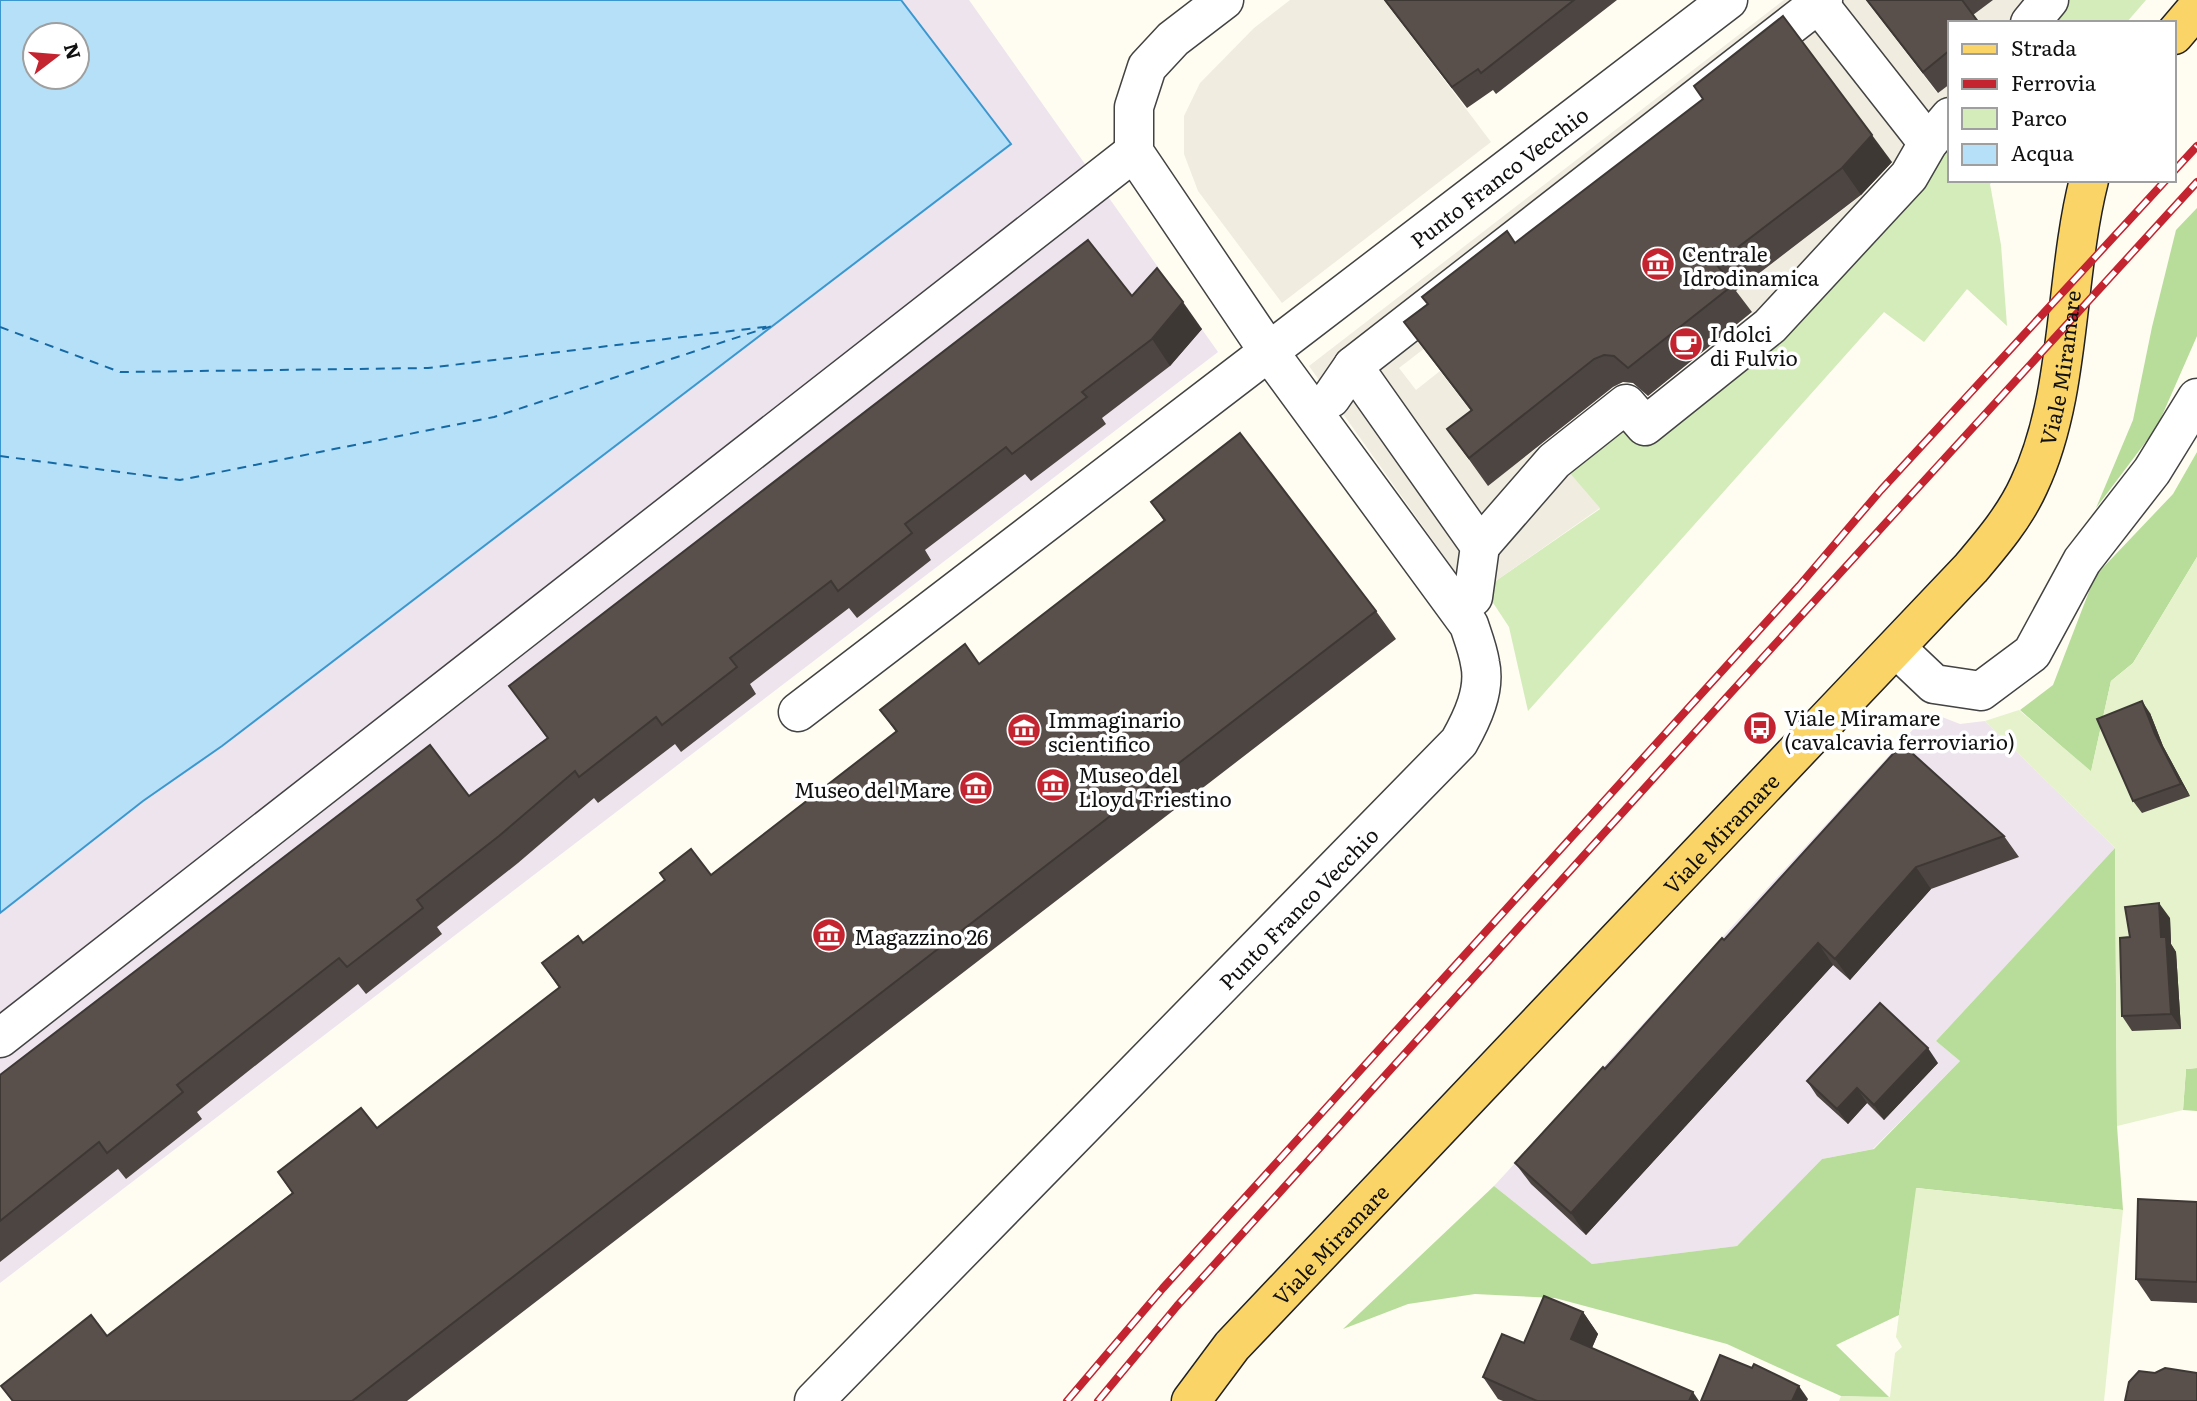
<svg xmlns="http://www.w3.org/2000/svg" width="2197" height="1401" font-family="Literata,serif">
  <style>
    .industrial { fill: #ede4ee }
    .green { fill: #d4ebba }
    .forest { fill: #b8dc99 }
    .pitch { fill: #e5f2cc }
    .plaza { fill: #f0ece0; fill-rule: evenodd }
    .water { fill: #b6e0f7; stroke: #3b97d0; stroke-width: 2; fill-rule: evenodd }
    .lines { fill: none; stroke-linecap: round; stroke-linejoin: round }
    .ferry { stroke: #1569a5; stroke-width: 2; stroke-dasharray: 9 7; stroke-linecap: butt }
    .street-casing { stroke: #434343; stroke-width: 41 }
    .primary-casing { stroke: #212121; stroke-width: 41 }
    .street { stroke: #fff; stroke-width: 38 }
    .primary { stroke: #fad467; stroke-width: 38 }
    .rail-casing { stroke: #c3242f; stroke-width: 8 }
    .rail { stroke: #fff; stroke-width: 5; stroke-dasharray: 16; stroke-linecap: butt }
    .wall { fill: #4d4541 }
    .shaded-wall { fill: #3e3835 }
    .building { fill: #59504c; stroke: #3e3835; stroke-width: 2 }
    .labels { text-anchor: middle; dominant-baseline: central; stroke-width: 7; stroke-linejoin: round; paint-order: stroke }
    .street-label { font-size: 21px; fill: #101010; stroke: #fff }
    .poi-label { font-size: 21px; fill: #101010; stroke: #fff; text-anchor: start }
  </style>
  <rect width="100%" height="100%" fill="#fffcf2"/>
  <g class="industrial">
    <path d="M901 0H969L1218 352 0 1283V913L143 801 222 746 1011 144Z"/>
    <path d="M1929 712 1960 724 1985 721 2115 848 1936 1041 1960 1061 1873 1149 1822 1159 1737 1246 1592 1264 1494 1186Z"/>
  </g>
  <g class="green">
    <path d="M2068 0H2146L2126 23H2048Z"/>
    <path d="M1950 147V180H1994L1990 184 2001 245 2007 326 1967 289 1924 342 1884 312 1528 711 1509 627 1484 589 1600 509 1562 466 1771 339Z"/>
  </g>
  <g class="forest">
    <path d="M2197 208V336L2157 427 2096 508 2133 420 2152 327 2176 230Z"/>
    <path d="M2197 452V557L2133 663 2111 681 2091 772 2020 710 2053 685 2095 576 2173 494Z"/>
    <path d="M2115 848 2117 1126 2123 1210 1917 1188 1899 1315 1836 1345 1890 1398 1841 1396 1727 1344 1555 1298 1475 1294 1408 1304 1343 1329 1494 1186 1592 1264 1737 1246 1822 1159 1874 1149 1960 1061 1936 1041Z"/>
    <path d="M2197 1068V1111L2183 1110 2186 1069Z"/>
  </g>
  <g class="pitch">
    <path d="M2197 557V1068L2186 1069 2183 1110 2117 1126 2115 848 1985 721 2019 710 2091 771 2111 681 2133 663Z"/>
    <path d="M1916 1188 2123 1210 2104 1401H1839L1841 1396 1890 1397 1895 1353 1902 1347 1896 1337Z"/>
  </g>
  <g class="plaza">
    <path d="M1290 0H1384L1491 142 1282 303 1198 191 1184 154V116L1200 83 1254 28Z"/>
    <path d="M1784 0H1866L1937 93 1950 84V147L1771 339 1642 438 1625 414 1563 465 1600 508 1473 597 1309 366ZM1800 42 1896 169 1736 291 1760 324 1731 347 1725 339 1676 377 1681 386 1644 414 1626 391 1542 455 1536 449 1488 485 1466 457 1491 438 1440 371 1416 390 1399 368 1447 331 1440 322 1524 257 1535 270 1723 127 1711 110Z"/>
    <path d="M1993 0H2068L2048 23H1978L1972 16Z"/>
  </g>
  <path class="water" d="M0 0H901L1011 144 222 746 143 801 0 913ZM35 35H77V77H35Z"/>
  <g class="lines">
    <path class="ferry" d="M0 327 120 372 428 368 772 326 494 417 180 480 0 456"/>
    <g class="street-casing">
      <g id="street">
        <path d="M1818 3 1928 143"/>
        <path d="M2030 23 2049 0"/>
        <path d="M1353 366 1480 546 1473 597"/>
        <path d="M1331 398 1353 366 1823 0"/>
        <path d="M1480 546 1554 461 1626 404 1645 426 1770 326 1909 176 1928 143 1950 117"/>
        <path d="M1896 648 1934 684 1981 691 2032 653 2082 561 2152 471 2197 398"/>
        <path id="s1" d="M798 712 1728 0"/>
        <path d="M0 1038 1134 152"/>
        <path id="s2" d="M814 1401 1459 742C1472 719 1486 690 1480 663 1478 650 1473 637 1469 625L1269 352 1134 152V107L1147 67 1173 39 1224 0"/>
      </g>
    </g>
    <g class="primary-casing">
      <g id="primary">
        <path d="M2174 35 2197 8"/>
        <path id="s3" d="M1191 1401 1232 1346 1971 568C1993 542 2015 516 2029 485 2072 394 2064 278 2089 180"/>
      </g>
    </g>
    <use href="#street" class="street"/>
    <use href="#primary" class="primary"/>
    <g class="rail-casing">
      <g id="rail">
        <path d="M2174 171 2197 146"/>
        <path d="M1067 1401 1163 1288 1799 586 1881 490 2166 180"/>
        <path d="M1098 1401 1177 1306 1726 698 2197 182"/>
      </g>
    </g>
    <use href="#rail" class="rail"/>
  </g>
  <g class="wall">
    <path d="M1384 0H1617L1496 94 1493 90 1467 108Z"/>
    <path d="M1866 0H1993L1973 15 1950 23V84L1938 93Z"/>
    <path d="M1703 100 1892 162 1861 195 1736 291 1752 312 1648 396 1633 383 1623 382 1613 387 1488 486 1447 429 1471 411 1424 349 1404 322 1427 304 1515 243Z"/>
    <path d="M1132 296 1202 329 1170 366 1102 418 1106 424 1031 481 1025 474 925 550 931 560 857 618 849 608 750 684 756 694 681 752 675 744 598 803 594 798 518 863 437 927 442 934 366 994 358 984 197 1112 202 1119 126 1179 118 1169 0 1262V1075L469 796 547 738 509 686Z"/>
    <path d="M1151 502 1376 611 1396 639 407 1401H12L1 1386 107 1336 292 1193 278 1172 377 1128 559 988 542 963 711 875 896 732 880 710 979 664 1164 521Z"/>
    <path d="M2150 713 2163 746 2190 796 2142 813 2133 801Z"/>
    <path d="M1902 744 2004 836 2019 857 1931 889 1850 980 1833 965 1586 1235 1531 1184 1515 1163 1724 940Z"/>
    <path d="M2170 918 2171 944 2176 952 2181 1029 2132 1031 2122 1016 2130 937Z"/>
    <path d="M1938 1063 1884 1120 1867 1103 1848 1124 1817 1096 1807 1081Z"/>
    <path d="M2197 1202V1303L2151 1301 2136 1279Z"/>
    <path d="M1583 1312 1598 1334 1592 1348 1699 1401H1503L1498 1399 1483 1377 1524 1343Z"/>
  </g>
  <g class="shaded-wall">
    <path d="M1872 135 1892 162 1861 195 1842 168Z"/>
    <path d="M1183 302 1202 329 1170 366 1152 339Z"/>
    <path d="M2142 701 2150 713 2163 746 2190 796 2181 784 2155 734Z"/>
    <path d="M1916 867 1931 889 1850 980 1835 959Z"/>
    <path d="M2159 903 2170 918 2171 944 2176 952 2181 1029 2171 1014 2161 937Z"/>
    <path d="M1818 943 1833 965 1586 1235 1571 1213Z"/>
    <path d="M1928 1048 1938 1063 1884 1120 1874 1105Z"/>
    <path d="M1857 1088 1867 1103 1848 1124 1837 1109Z"/>
    <path d="M1583 1312 1598 1334 1586 1361 1571 1339Z"/>
    <path d="M1799 1386 1808 1399 1807 1401H1792Z"/>
    <path d="M1693 1392 1699 1401H1689Z"/>
  </g>
  <g class="building">
    <path d="M1385 0H1574L1481 73 1478 69 1452 87Z"/>
    <path d="M1867 0H1962L1979 23H1950V50L1923 72Z"/>
    <path d="M1783 16 1872 135 1842 168 1716 264 1733 285 1628 368 1614 356 1604 355 1594 359 1469 458 1447 429 1472 410 1404 322 1428 304 1422 297 1507 231 1515 243 1703 99 1694 86Z"/>
    <path d="M1088 240 1132 296 1157 268 1183 302 1152 339 1082 392 1087 397 1012 454 1006 447 905 524 912 533 838 591 831 581 730 658 737 667 662 725 656 717 579 777 575 771 499 836 417 900 423 908 347 967 339 958 177 1085 183 1092 107 1153 99 1142 0 1221V1075L430 745 469 796 548 738 509 686Z"/>
    <path d="M1240 433 1376 611 352 1401H13L1 1386 91 1315 107 1336 293 1193 278 1172 361 1108 377 1128 560 987 542 963 578 936 583 943 665 880 660 873 691 849 711 875 897 731 880 710 965 644 979 664 1165 520 1151 502Z"/>
    <path d="M2142 701 2155 734 2181 784 2133 801 2097 719Z"/>
    <path d="M1902 744 2004 836 1916 867 1835 959 1818 943 1571 1213 1515 1163 1603 1067 1605 1069 1722 938 1724 940Z"/>
    <path d="M2159 903 2161 937H2166L2171 1014 2122 1016 2120 938 2130 937 2125 907Z"/>
    <path d="M1880 1003 1928 1048 1874 1105 1857 1088 1837 1109 1807 1081Z"/>
    <path d="M2138 1199 2197 1202V1282L2136 1279Z"/>
    <path d="M1544 1296 1583 1312 1571 1339 1693 1392 1689 1401H1537L1483 1377 1502 1334 1524 1343Z"/>
    <path d="M1720 1355 1752 1368 1754 1364 1799 1386 1792 1401H1701Z"/>
    <path d="M2165 1368 2197 1373V1401H2125L2129 1382 2139 1371 2155 1373Z"/>
  </g>
  <defs>
    <g id="museum-disc" transform="scale(1.75)"><circle r="9.5" fill="#c3242f" stroke="#fff"/><path d="M0-6L6-3V-2H-6V-3ZM-5-1h2V3h-2ZM-1-1h2V3h-2ZM3-1h2V3H3ZM-6 4H6V6H-6Z" fill="#fff"/></g>
    <g id="cafe-disc" transform="scale(1.75)"><circle r="9.5" fill="#c3242f" stroke="#fff"/><path d="M-5.5-4.5H6V0H3Q3 3.5 0 3.5H-2.5Q-5.5 3.5-5.5 0ZM3-3.2v2h1.7v-2ZM-6 4.5H4V6H-6Z" fill="#fff"/></g>
    <g id="bus-disc" transform="scale(1.75)"><circle r="9.5" fill="#c3242f" stroke="#fff"/><path d="M-5-6H5V4H4V6H2V4H-2V6H-4V4H-5ZM-3.5-4V0h7V-4ZM-3.5 1.2v1.5H-2V1.2ZM2 1.2v1.5H3.5V1.2Z" fill="#fff"/></g>
  </defs>
  <g fill-rule="evenodd">
    <use href="#museum-disc" x="1658" y="264"/>
    <use href="#cafe-disc" x="1686" y="344"/>
    <use href="#bus-disc" x="1760" y="728"/>
    <use href="#museum-disc" x="1024" y="730"/>
    <use href="#museum-disc" x="1053" y="785"/>
    <use href="#museum-disc" x="976" y="788"/>
    <use href="#museum-disc" x="829" y="935"/>
  </g>
  <g class="labels">
    <g class="street-label">
      <text stroke="none"><textPath href="#s1" startOffset="882">Punto Franco Vecchio</textPath></text>
      <text stroke="none"><textPath href="#s3" startOffset="1365">Viale Miramare</textPath></text>
      <text stroke="none"><textPath href="#s3" startOffset="777">Viale Miramare</textPath></text>
      <text stroke="none"><textPath href="#s2" startOffset="691">Punto Franco Vecchio</textPath></text>
      <text stroke="none"><textPath href="#s3" startOffset="210">Viale Miramare</textPath></text>
    </g>
    <g class="poi-label">
      <text x="1682" y="252">Centrale<tspan x="1682" dy="24">Idrodinamica</tspan></text>
      <text x="1710" y="332">I dolci<tspan x="1710" dy="24">di Fulvio</tspan></text>
      <text x="1784" y="716">Viale Miramare<tspan x="1784" dy="24">(cavalcavia ferroviario)</tspan></text>
      <text x="1048" y="718">Immaginario<tspan x="1048" dy="24">scientifico</tspan></text>
      <text x="1078" y="773">Museo del<tspan x="1078" dy="24">Lloyd Triestino</tspan></text>
      <text x="951" y="788" text-anchor="end">Museo del Mare</text>
      <text x="854" y="935">Magazzino 26</text>
    </g>
  </g>
  <rect x="1948" y="21" width="228" height="161" fill="#ffffff" stroke="#9f9f9f" stroke-width="2"/>
  <rect x="1962" y="44" width="35" height="10" fill="#fad467" stroke="#9f9f9f" stroke-width="2"/>
  <text x="2011" y="56" font-size="21" fill="#101010">Strada</text>
  <rect x="1962" y="79" width="35" height="10" fill="#c3242f" stroke="#9f9f9f" stroke-width="2"/>
  <text x="2011" y="91" font-size="21" fill="#101010">Ferrovia</text>
  <rect x="1962" y="108" width="35" height="21" fill="#d4ebba" stroke="#9f9f9f" stroke-width="2"/>
  <text x="2011" y="126" font-size="21" fill="#101010">Parco</text>
  <rect x="1962" y="144" width="35" height="21" fill="#b6e0f7" stroke="#9f9f9f" stroke-width="2"/>
  <text x="2011" y="161" font-size="21" fill="#101010">Acqua</text>
  <g transform="translate(56 56) rotate(74)"><circle r="33" fill="#ffffff" stroke="#9f9f9f" stroke-width="2"/>
  <path d="M0-5L12 26L0 18L-12 26Z" fill="#c3242f"/>
  <text y="-10" font-size="19" font-weight="bold" text-anchor="middle" fill="#101010">N</text>
  </g>
</svg>
